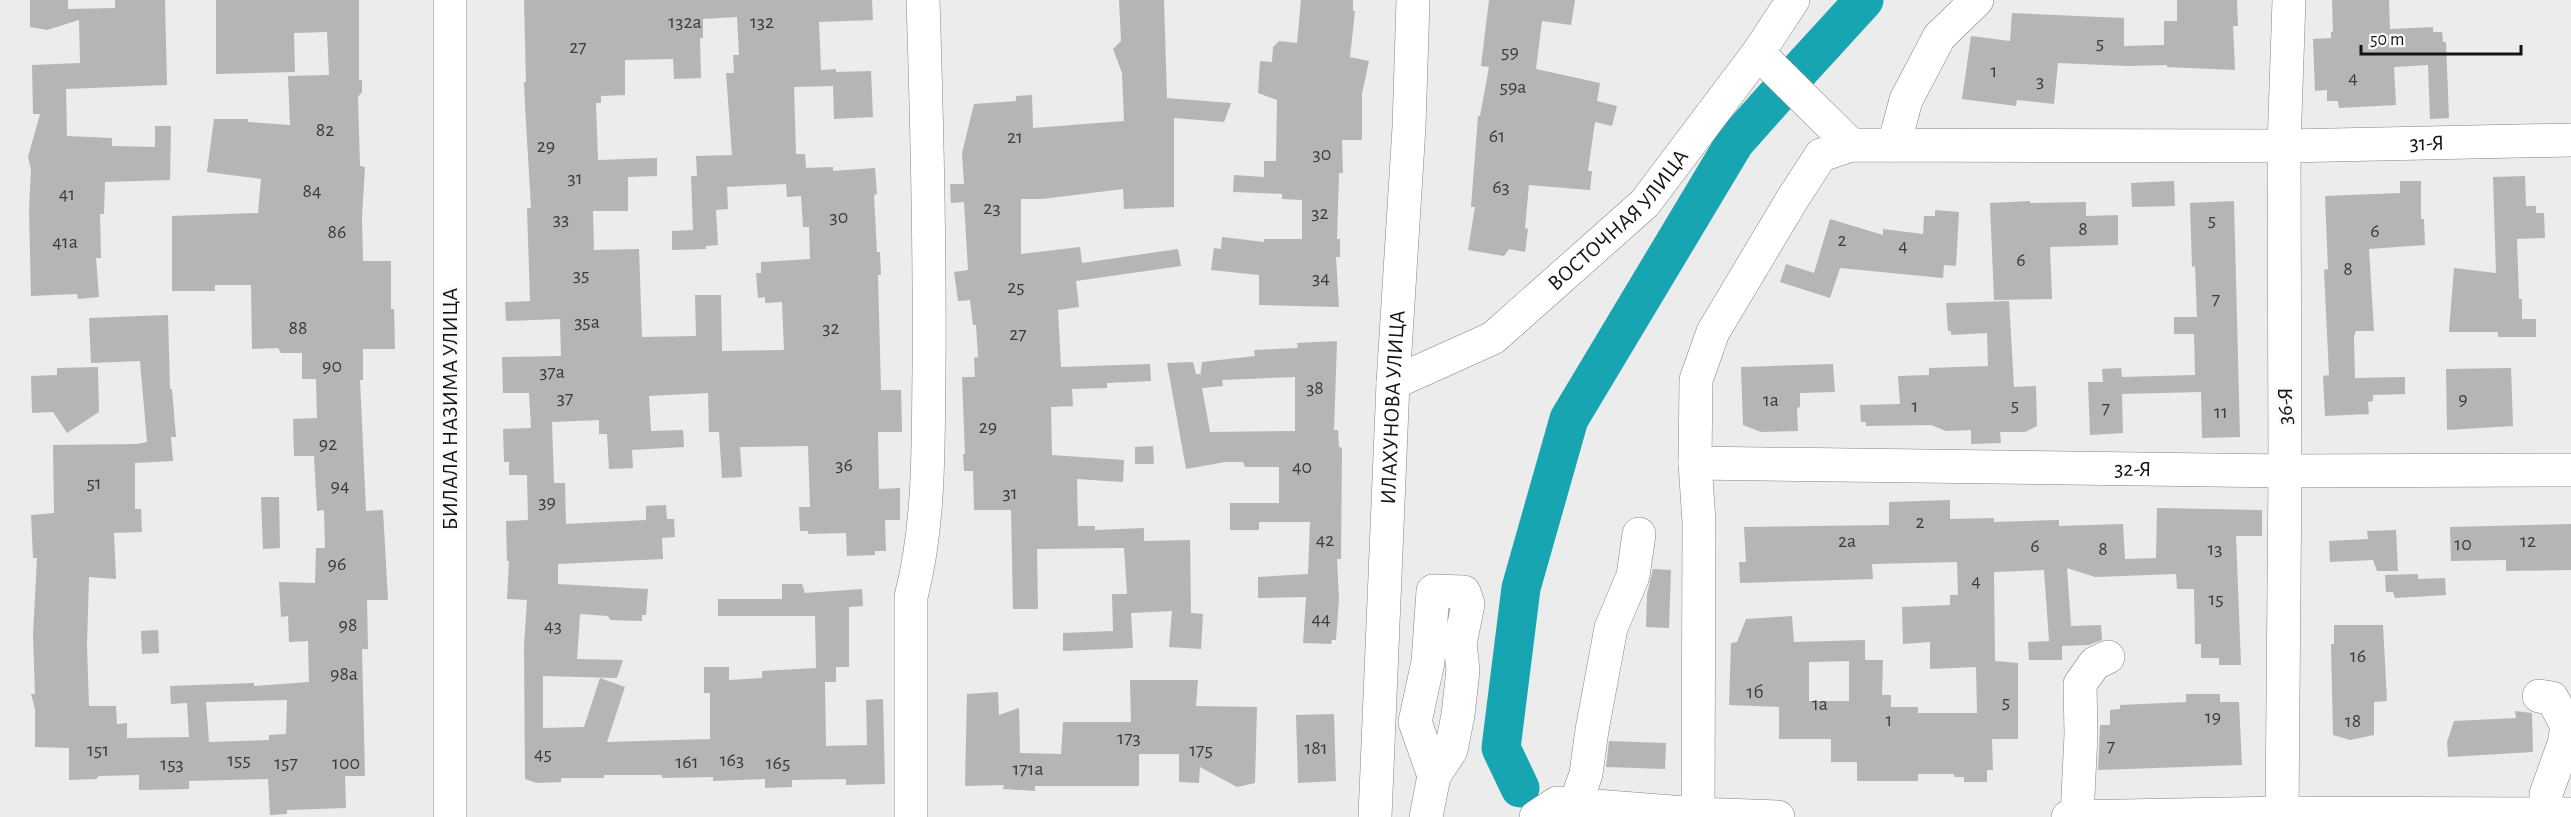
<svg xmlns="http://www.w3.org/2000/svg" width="2571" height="817" font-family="'Alegreya Sans',sans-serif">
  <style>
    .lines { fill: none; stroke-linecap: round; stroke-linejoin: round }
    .river { stroke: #18a5b2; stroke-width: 39 }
    .building { fill: #b6b4b4; fill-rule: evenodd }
    .minor-casing { stroke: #848485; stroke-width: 34 }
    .minor { stroke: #fff; stroke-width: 33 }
    .labels { text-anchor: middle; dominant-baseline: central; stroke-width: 6; stroke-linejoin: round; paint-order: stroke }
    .number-label { font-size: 20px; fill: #3c3c3d }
    .street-label { font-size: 22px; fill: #141415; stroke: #f9fafb }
  </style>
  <rect width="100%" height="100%" fill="#ececed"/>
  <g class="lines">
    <g class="river">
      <path d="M1800 70 1864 0"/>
      <path d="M1520 788 1501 748 1521 588 1569 419 1735 142 1776 96"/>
    </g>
  </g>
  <g class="building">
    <path d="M30 0H68V9L115 8V0H165L167 85 66 89 67 136 112 138V146L155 147V126H171L170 180 105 182 104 214H100L101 258H96L99 297 78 299 77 294 31 296 29 210 31 169 28 157 40 114H33L32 65 80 63 79 20 47 30 30 27Z"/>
    <path d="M216 0H359V80H362V92L358 97 360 166 365 167 362 217 363 261H391V309H394L395 349H363V380H360L366 511 383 510 388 600H367L368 649H362L365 776H345L346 808 287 810V814L270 815 268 779 189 781V789L139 790V775L99 776 96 779 69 780V748L35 747V709L31 694H35L33 635 37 558H33L31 515 54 513 53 445 137 444 147 442 140 361 91 363 89 318 168 315 170 389H172L176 437H171L173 461 135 463V509H141L142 532 114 533 116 579 89 577 87 645 89 706H116L117 724 127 723V738L189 737 187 703 171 704 170 686 254 683V686L309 682 308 641 289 642 288 616 281 617 279 582 315 583 316 548H325L324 510 317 511 314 456H294L293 419 317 418 316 379H302V353H281L278 348 252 349 251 285H215V291H172V216L258 213 261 179 207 172 214 119H248V122L290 125 288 76 329 75 327 32 294 33 295 72 216 74ZM287 700 286 734 269 735V740L209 742 206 702Z"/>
    <path d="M524 0H872L873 20 819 22 821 70 836 69V72L871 71 873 117 834 119 833 86 794 87 796 154H805L806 168 833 167V171L875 168 877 194 874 195 877 252H880L881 275H878L881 390H901L902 432H878L879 489 900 488V520H885L886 551H875V555L847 556 846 533 808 534V531H800L799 507H810L808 446 740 447 742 477 722 478 719 432H709L708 393 649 396 651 431 683 430 684 447 632 450 633 468 609 469 607 434H599V420L552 422 554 483H565L566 524 646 520V506L666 505 667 519H674L675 537 662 538 663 559 558 564V584L648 589 646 615H642V621L610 620 608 616 580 614 577 659 623 660 617 678 543 676V728L584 727 600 678 625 687 607 742 710 739V693H704V667H729V680L762 678V671L816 668 815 616H718V599H782V584H802L805 593 862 589 863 606 849 607V667H836V682H825L826 746 867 745 866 700 883 699 885 784 846 785V779L792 780V787L765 788V779L713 781V777L662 778V775H604V778H561V782L537 783 525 779 524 646 527 600 507 599 509 561H507L506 521 528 520 527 475H509V462H504L503 429 531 428 529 393H503L502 357 561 356 560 319 506 321 505 302 530 301 527 208H531L525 105 524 82H526ZM737 17 739 55H733L734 73H726L732 155 696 156 697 176H691L693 230 672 231V250L706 249V246L718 245 716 210 728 209 727 187 786 184 787 197 801 196 803 227H809L810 259 761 262V273H756L758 298 765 297V303L782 302 784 350 722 351 721 295H695L696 336 642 337 639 249 594 250 593 211H628V177L657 176V158L598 160 596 103H601V96L625 95V60L673 59 674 79 701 78 700 38H703V19Z"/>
    <path d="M1119 0H1164L1167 98 1231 103 1224 122 1174 118V207L1124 209 1123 189 1042 199H1021V254L1080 247 1082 263 1178 249 1181 266 1076 281 1079 307 1058 310 1061 367 1150 364 1151 381 1107 383V388L1072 389 1073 406 1051 407 1052 455 1124 460 1123 482 1077 479 1078 526H1095V530L1144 528V541L1190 540 1191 613 1203 614 1201 649 1169 647 1172 611 1131 613 1133 648 1063 651V633L1113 631 1112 594H1127L1124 548 1037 549 1038 609H1013L1011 510H974L973 471H964L963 454H965L962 377H975L974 358 978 357 976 325H973L970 300 958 301 954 272 968 270 964 202 951 203 950 184H964L962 153 974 104 1016 101V96L1032 95 1033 128 1124 121 1122 73 1113 49 1121 41Z"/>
    <path d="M1301 0H1353V11H1355L1350 57 1369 61 1362 94V140H1342L1343 173H1339L1337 239H1340V257H1336L1339 307 1259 305V275L1211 270 1214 248 1221 249 1222 237 1264 242V239H1302V200L1282 199V194L1233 192 1234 175 1264 177V161H1276L1277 100 1258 93 1260 61 1272 62 1273 47 1279 41 1297 43Z"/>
    <path d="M1489 0H1575L1571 25 1542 21 1536 69 1600 83 1597 101 1617 106 1612 126 1595 122 1588 171H1592L1590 190 1529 185 1525 228 1528 229 1525 252 1509 249 1504 256 1468 250 1475 207H1471L1478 116H1480L1489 67 1481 66Z"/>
    <path d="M2177 0H2237L2238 26H2233L2235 70 2167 67V65L2128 66 2058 63 2054 104 2017 100 2016 106 1962 99 1971 36 2010 41 2012 13 2124 18V46L2164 45V21H2177Z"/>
    <path d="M2332 0H2389L2390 29 2433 27V32H2442L2443 42H2446L2449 118 2430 119 2428 65 2394 67 2396 105 2339 108 2338 101H2327V90L2315 91 2313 39 2331 38V32H2333Z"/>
    <path d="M2525 176 2526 206H2536V213H2544L2545 238 2517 239 2519 299H2522V319H2536V337H2498V332H2449L2454 268 2496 273 2493 177Z"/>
    <path d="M2174 181 2175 206 2132 207 2131 183Z"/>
    <path d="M2400 181H2421V219H2424L2425 245 2369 249 2374 331H2356L2354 336 2355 378 2405 377V394L2373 395V401L2368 402 2369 414 2325 416 2323 376 2329 375 2324 270 2328 269 2325 196 2400 193Z"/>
    <path d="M2030 201V203L2086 202V216L2118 215V245L2050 247 2052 299 1994 300 1990 203Z"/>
    <path d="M2234 201 2240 437 2202 438 2201 392 2122 394 2123 433 2090 435 2088 382H2103L2102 369 2121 368 2122 377 2195 375 2194 334H2174V317H2197L2195 266 2192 267 2190 203Z"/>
    <path d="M1935 210 1959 212 1956 266 1944 265 1943 278 1840 268 1830 298 1780 282 1786 264 1814 273 1830 219 1883 235V229L1923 234 1924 216H1935Z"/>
    <path d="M2009 301 2014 387 2036 386 2037 426 2025 432H2000L2001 443 1971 444V430L1946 431 1931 425 1866 426V422H1861L1860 405 1900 404 1898 376 1929 375V368L1988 366 1987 333 1951 335V331H1948L1946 303Z"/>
    <path d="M1337 341 1334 430H1338L1339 447 1342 448 1341 559H1337L1339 598 1336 640H1332L1331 644 1303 643 1306 597 1258 598V577L1308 574 1310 522H1259V530H1230V503H1279V467H1245L1243 462H1225L1186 469 1167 363 1193 362 1196 374H1200V377L1202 362 1255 356 1254 350 1298 348 1297 343ZM1295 377V431L1210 432 1202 388 1223 386 1222 380Z"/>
    <path d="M1833 364 1835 392 1800 393V407L1797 408 1798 431 1761 432 1743 425 1741 367Z"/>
    <path d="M98 367 99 412 67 433 53 412 32 413 31 376 57 375V368Z"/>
    <path d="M2511 368 2513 426 2447 430 2446 369Z"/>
    <path d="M1153 446 1154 464H1135V447Z"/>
    <path d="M261 497H279L280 548 263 549Z"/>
    <path d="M1950 500V519L1994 518V522L2059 520V526L2123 524 2125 559 2156 558 2157 508 2262 510V536H2236L2241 665H2219V658H2201V644H2195L2194 589H2177L2176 574 2095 577 2067 568 2071 626 2101 625 2102 640 2089 645 2062 646V660H2029L2028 642 2049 641 2044 570 1994 572 1995 661 2018 663V739H1992L1993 770H1987V782H1964V777H1954V774H1918V781H1857V762H1831V739H1779V707L1729 705 1731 643 1737 642 1746 619 1792 616 1794 642 1865 640V660H1883L1882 695H1891V707H1918V713H1977L1976 667 1930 669V642L1903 644 1902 607 1950 605V595H1958L1957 562 1872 564 1873 579 1740 583 1739 562H1746L1744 527 1889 525V502ZM1849 661V701H1809V662Z"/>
    <path d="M2571 524V570L2506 571V560L2451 561 2450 527Z"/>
    <path d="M2396 530 2398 571H2377L2373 560 2330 562 2329 541 2368 539 2367 531Z"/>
    <path d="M1653 569 1671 570 1669 628 1646 627 1647 594Z"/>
    <path d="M2418 574V579L2445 578 2446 595 2395 598 2393 592H2386L2385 575Z"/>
    <path d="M2334 625H2383L2387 701 2374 702V735L2350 740 2333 735 2331 644H2334Z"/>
    <path d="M158 630 159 653 142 654 141 631Z"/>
    <path d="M1130 680H1198L1196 706 1257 707 1255 783 1237 787 1200 767 1199 783 1179 782V754H1139V786H1035V791L1003 789 1004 785 965 786 967 694 998 692 999 715 1019 708 1020 753 1061 754 1063 722H1131Z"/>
    <path d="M2186 694H2220V702H2239L2242 765 2098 770 2100 725H2110V710L2120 709V705L2186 702Z"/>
    <path d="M2515 711 2532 713 2533 752 2448 757 2447 742 2454 721 2516 718Z"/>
    <path d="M1334 714 1336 781 1298 783 1296 715Z"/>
    <path d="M1609 741 1666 743 1665 769 1606 767Z"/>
  </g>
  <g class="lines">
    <g class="minor-casing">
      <g id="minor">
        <path d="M450 0V817"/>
        <path d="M1758 53 1851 145"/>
        <path d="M1894 145 1906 100 1939 37 1977 0"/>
        <path id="s1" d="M1393 383 1493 338 1645 203 1758 53 1793 0"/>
        <path id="s2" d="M1695 463 2285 471 2571 470"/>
        <path d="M2539 696 2552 698 2567 726 2564 744 2546 794V814"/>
        <path d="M1575 805 1586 774 1592 730 1611 628 1633 576 1639 534"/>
        <path d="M2282 813 2285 471 2284 146 2289 0"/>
        <path id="s3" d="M1698 814 1699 522 1695 463 1696 380 1713 332 1793 198 1821 155 1851 145 2284 146 2571 140"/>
        <path d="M911 817V597C930 523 928 446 929 370 930 247 927 123 923 0"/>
        <path id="s4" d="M1375 817 1393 383 1409 127 1413 0"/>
        <path d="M1426 817 1434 776 1451 750 1458 715 1463 670 1460 644 1468 604 1464 592 1433 591 1428 662 1415 722 1434 776"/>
        <path d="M1536 817 1557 803 1698 814 1778 817"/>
        <path d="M2068 817 2282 813 2571 814"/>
        <path d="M2077 817 2081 734 2080 684 2095 663 2108 657"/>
      </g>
    </g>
    <use href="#minor" class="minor"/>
  </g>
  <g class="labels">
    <g class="number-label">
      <text x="685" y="22">132а</text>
      <text x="762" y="22">132</text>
      <text x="2100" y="43">5</text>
      <text x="578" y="47">27</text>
      <text x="1510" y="52">59</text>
      <text x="1994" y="71">1</text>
      <text x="2353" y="78">4</text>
      <text x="2040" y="81">3</text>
      <text x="1513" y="87">59а</text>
      <text x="325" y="130">82</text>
      <text x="1497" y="136">61</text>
      <text x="1015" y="137">21</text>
      <text x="546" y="146">29</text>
      <text x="1322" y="154">30</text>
      <text x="575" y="178">31</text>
      <text x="1501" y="187">63</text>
      <text x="312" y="191">84</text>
      <text x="67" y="194">41</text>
      <text x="992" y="208">23</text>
      <text x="1320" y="213">32</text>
      <text x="839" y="217">30</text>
      <text x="561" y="219">33</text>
      <text x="2212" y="220">5</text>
      <text x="2083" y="229">8</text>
      <text x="2375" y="231">6</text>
      <text x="337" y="232">86</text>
      <text x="1842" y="240">2</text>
      <text x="65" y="242">41а</text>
      <text x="1903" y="246">4</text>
      <text x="2021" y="260">6</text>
      <text x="2348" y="269">8</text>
      <text x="581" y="275">35</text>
      <text x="1321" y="278">34</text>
      <text x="1016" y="287">25</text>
      <text x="2216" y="299">7</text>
      <text x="587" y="322">35а</text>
      <text x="298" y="328">88</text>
      <text x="831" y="328">32</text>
      <text x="1018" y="334">27</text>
      <text x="332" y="366">90</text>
      <text x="552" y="372">37а</text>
      <text x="1315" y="388">38</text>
      <text x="565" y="398">37</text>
      <text x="2463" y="399">9</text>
      <text x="1771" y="400">1а</text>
      <text x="2015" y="405">5</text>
      <text x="1915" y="406">1</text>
      <text x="2106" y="408">7</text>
      <text x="2221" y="412">11</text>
      <text x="988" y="427">29</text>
      <text x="328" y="444">92</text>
      <text x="844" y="465">36</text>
      <text x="1302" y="467">40</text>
      <text x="94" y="483">51</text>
      <text x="340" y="486">94</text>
      <text x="1010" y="493">31</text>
      <text x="547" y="502">39</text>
      <text x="1920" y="522">2</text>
      <text x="1325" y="540">42</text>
      <text x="1847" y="541">2а</text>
      <text x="2528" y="541">12</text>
      <text x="2463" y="544">10</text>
      <text x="2035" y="546">6</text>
      <text x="2103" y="549">8</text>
      <text x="2215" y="549">13</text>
      <text x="337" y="564">96</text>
      <text x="1976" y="581">4</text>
      <text x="2216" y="599">15</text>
      <text x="1321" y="619">44</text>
      <text x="348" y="625">98</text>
      <text x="553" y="626">43</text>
      <text x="2358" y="656">16</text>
      <text x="344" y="674">98а</text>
      <text x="1755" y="692">1б</text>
      <text x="2006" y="702">5</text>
      <text x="1820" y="704">1а</text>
      <text x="2213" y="717">19</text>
      <text x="1889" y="720">1</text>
      <text x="2353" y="721">18</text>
      <text x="1129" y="738">173</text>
      <text x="2111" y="746">7</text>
      <text x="1316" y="748">181</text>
      <text x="98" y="750">151</text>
      <text x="1201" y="750">175</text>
      <text x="543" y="754">45</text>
      <text x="239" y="760">155</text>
      <text x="732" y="760">163</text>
      <text x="687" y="762">161</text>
      <text x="286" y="763">157</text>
      <text x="346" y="763">100</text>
      <text x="778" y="763">165</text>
      <text x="172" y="764">153</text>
      <text x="1028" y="769">171а</text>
    </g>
    <g class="street-label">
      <text stroke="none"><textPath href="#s3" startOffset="1300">31-Я</textPath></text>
      <text stroke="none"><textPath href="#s1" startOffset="282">ВОСТОЧНАЯ УЛИЦА</textPath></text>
      <text transform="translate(2285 406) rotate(-90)">36-Я</text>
      <text stroke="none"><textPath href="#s4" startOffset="410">ИЛАХУНОВА УЛИЦА</textPath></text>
      <text transform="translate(450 409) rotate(-90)">БИЛАЛА НАЗИМА УЛИЦА</text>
      <text stroke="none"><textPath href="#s2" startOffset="438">32-Я</textPath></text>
    </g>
  </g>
  <path d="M2361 45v9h160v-9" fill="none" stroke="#141415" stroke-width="3"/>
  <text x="2370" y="45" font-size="18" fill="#141415" stroke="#f9fafb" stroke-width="4.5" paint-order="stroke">50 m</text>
</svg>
